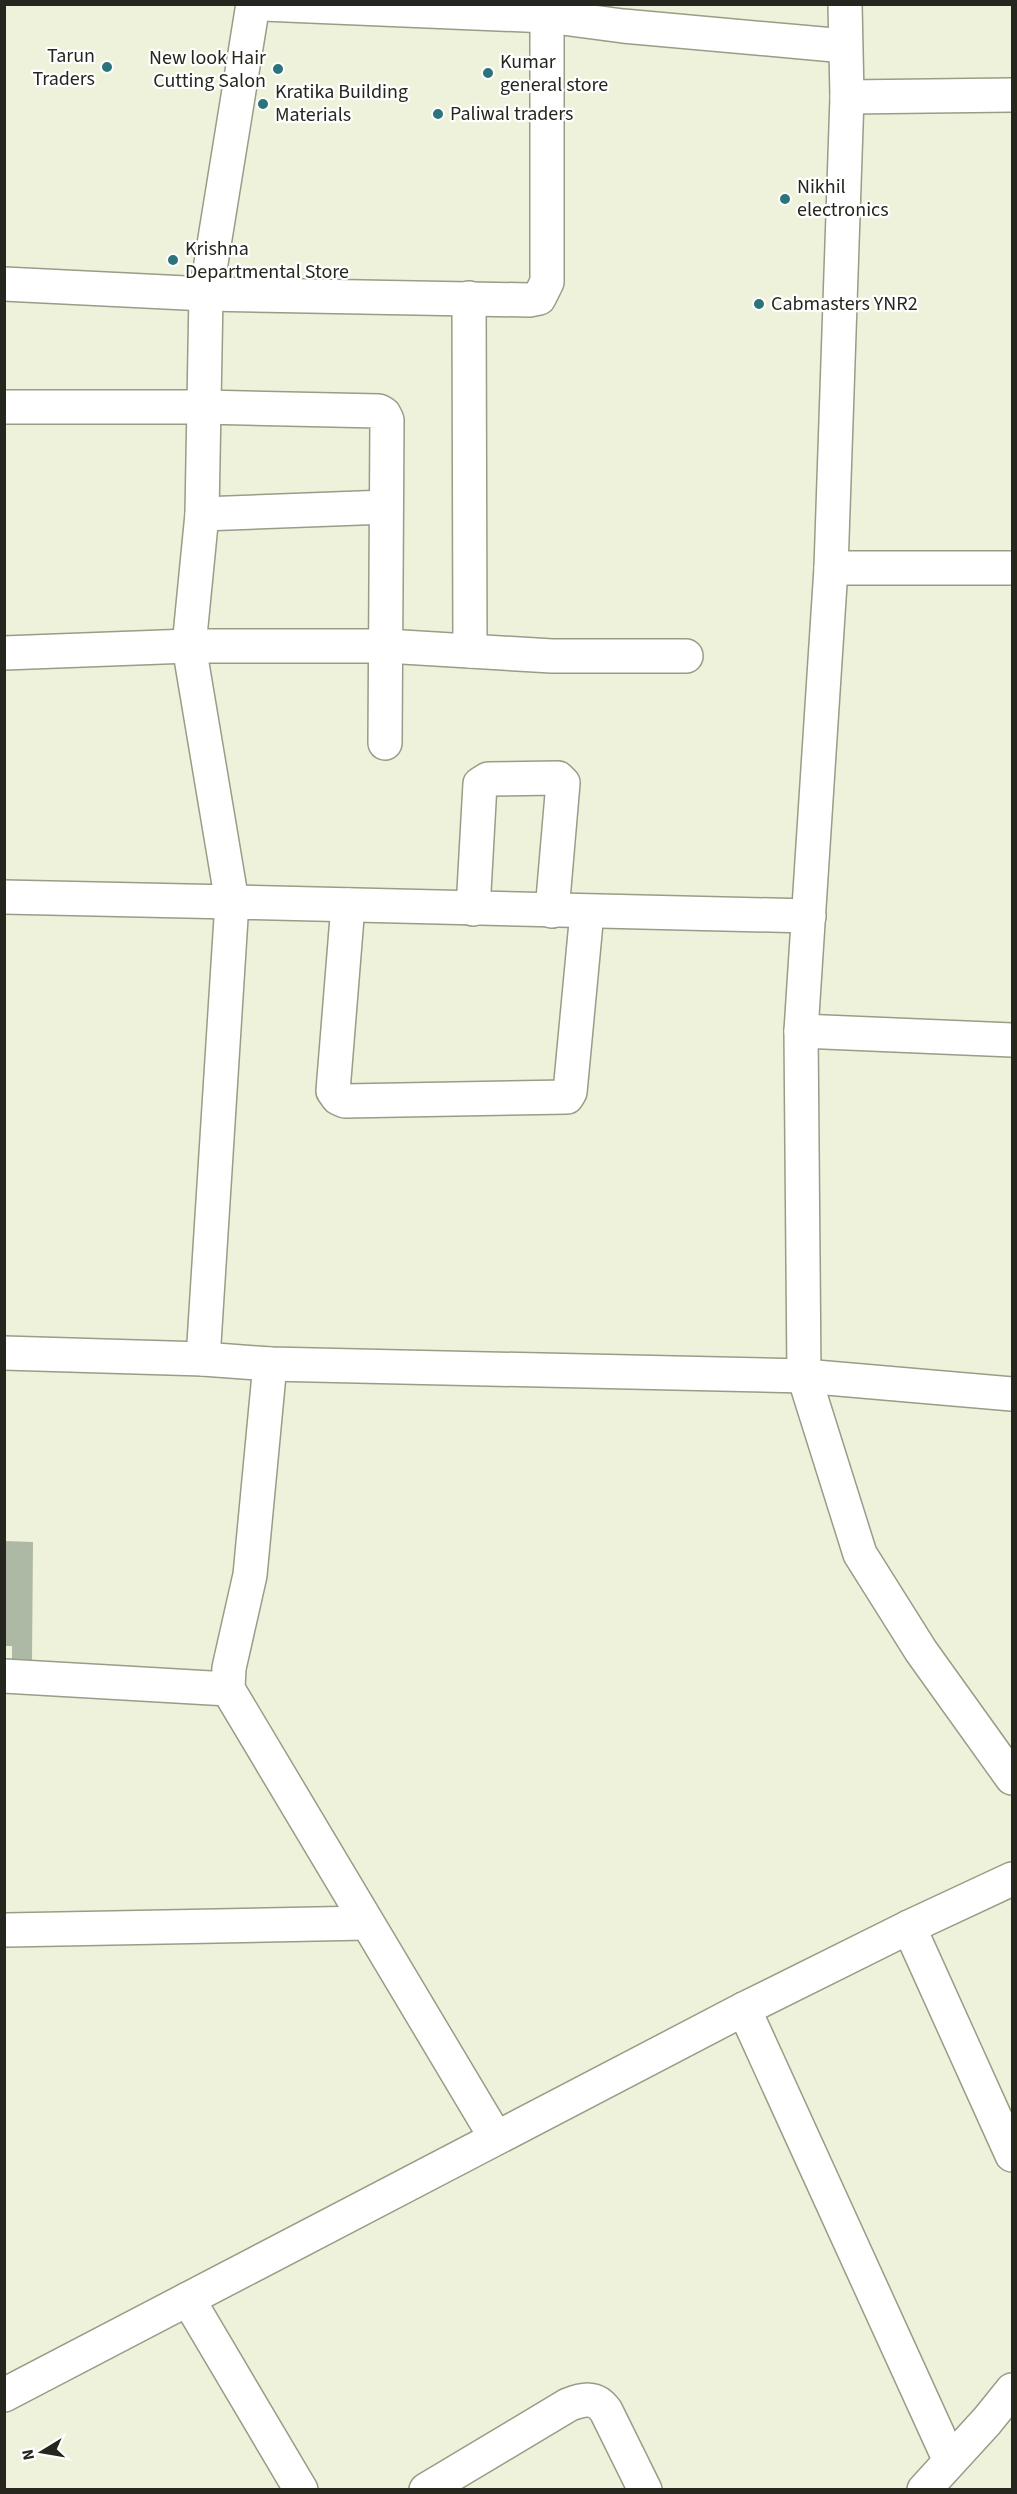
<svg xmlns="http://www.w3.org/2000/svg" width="1017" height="2494" font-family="'Source Sans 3',sans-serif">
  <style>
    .building { fill: #aeb9a5 }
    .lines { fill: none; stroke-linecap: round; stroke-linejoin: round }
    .minor-casing { stroke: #999c86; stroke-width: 36 }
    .minor { stroke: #fff; stroke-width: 33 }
    .poi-dot { fill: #2b747c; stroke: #fff; stroke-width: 2 }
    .labels { text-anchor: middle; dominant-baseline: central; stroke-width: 4.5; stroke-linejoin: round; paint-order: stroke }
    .poi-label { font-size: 20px; fill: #25261d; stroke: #fff; text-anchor: start }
  </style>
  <rect width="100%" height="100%" fill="#eff2da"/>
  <path class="building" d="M4 1541 33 1542 32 1663H12V1646H4Z"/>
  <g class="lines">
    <g class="minor-casing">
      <g id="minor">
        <path d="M263 4 547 16 623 26 845 46"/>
        <path d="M845 4 847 97 831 568 801 1031 804 1376 860 1554 921 1651 1012 1778"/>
        <path d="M847 97 1012 95"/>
        <path d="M4 284 206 294 529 300 539 298 547 282V16"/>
        <path d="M469 298 470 651"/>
        <path d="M4 407H204L379 411 384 414 387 420 385 743"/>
        <path d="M202 514 386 507"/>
        <path d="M831 568H1012"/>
        <path d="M4 653 189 646H386L552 656H686"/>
        <path d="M4 897 232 902 189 646 202 514 206 294 253 4"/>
        <path d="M348 905 333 1091 338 1098 345 1101 567 1097 570 1092 587 912"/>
        <path d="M473 909 480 784 488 779 558 778 563 783 552 911"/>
        <path d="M801 1031 1012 1040"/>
        <path d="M4 1353 203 1359 270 1364 804 1376 1012 1394"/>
        <path d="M203 1359 232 902 809 916"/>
        <path d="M270 1364 250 1575 229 1668 228 1689 496 2138"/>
        <path d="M4 1676 228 1689"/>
        <path d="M909 1927 1012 2155"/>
        <path d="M7 1930 366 1923"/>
        <path d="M744 2009 950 2461"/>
        <path d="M188 2299 301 2490"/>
        <path d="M4 2395 744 2009 909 1927 1012 1879"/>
        <path d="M426 2490 568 2405C583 2399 596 2396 606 2411L645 2490"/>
        <path d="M924 2490 987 2421 1012 2390"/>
      </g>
    </g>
    <use href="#minor" class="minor"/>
  </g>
  <g class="poi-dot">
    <circle cx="107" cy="67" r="6"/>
    <circle cx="278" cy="69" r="6"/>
    <circle cx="488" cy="73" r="6"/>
    <circle cx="263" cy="104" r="6"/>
    <circle cx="438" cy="114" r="6"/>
    <circle cx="785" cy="199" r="6"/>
    <circle cx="173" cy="260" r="6"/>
    <circle cx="759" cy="304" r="6"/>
  </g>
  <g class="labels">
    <g class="poi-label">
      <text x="95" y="56" text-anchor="end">Tarun<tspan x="95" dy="23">Traders</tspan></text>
      <text x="266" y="58" text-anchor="end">New look Hair<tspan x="266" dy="23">Cutting Salon</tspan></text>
      <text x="500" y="62">Kumar<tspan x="500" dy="23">general store</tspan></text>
      <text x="275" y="92">Kratika Building<tspan x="275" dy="23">Materials</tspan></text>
      <text x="450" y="114">Paliwal traders</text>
      <text x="797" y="187">Nikhil<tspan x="797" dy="23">electronics</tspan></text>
      <text x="185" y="249">Krishna<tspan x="185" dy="23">Departmental Store</tspan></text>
      <text x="771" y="304">Cabmasters YNR2</text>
    </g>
  </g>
  <rect width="1017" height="2494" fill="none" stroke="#25261d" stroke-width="12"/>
  <g transform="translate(42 2452) rotate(259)" stroke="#ffffff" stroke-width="4.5" paint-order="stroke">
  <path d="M0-4.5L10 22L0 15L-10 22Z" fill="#25261d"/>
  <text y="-9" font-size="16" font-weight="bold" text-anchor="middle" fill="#25261d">N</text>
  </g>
</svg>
